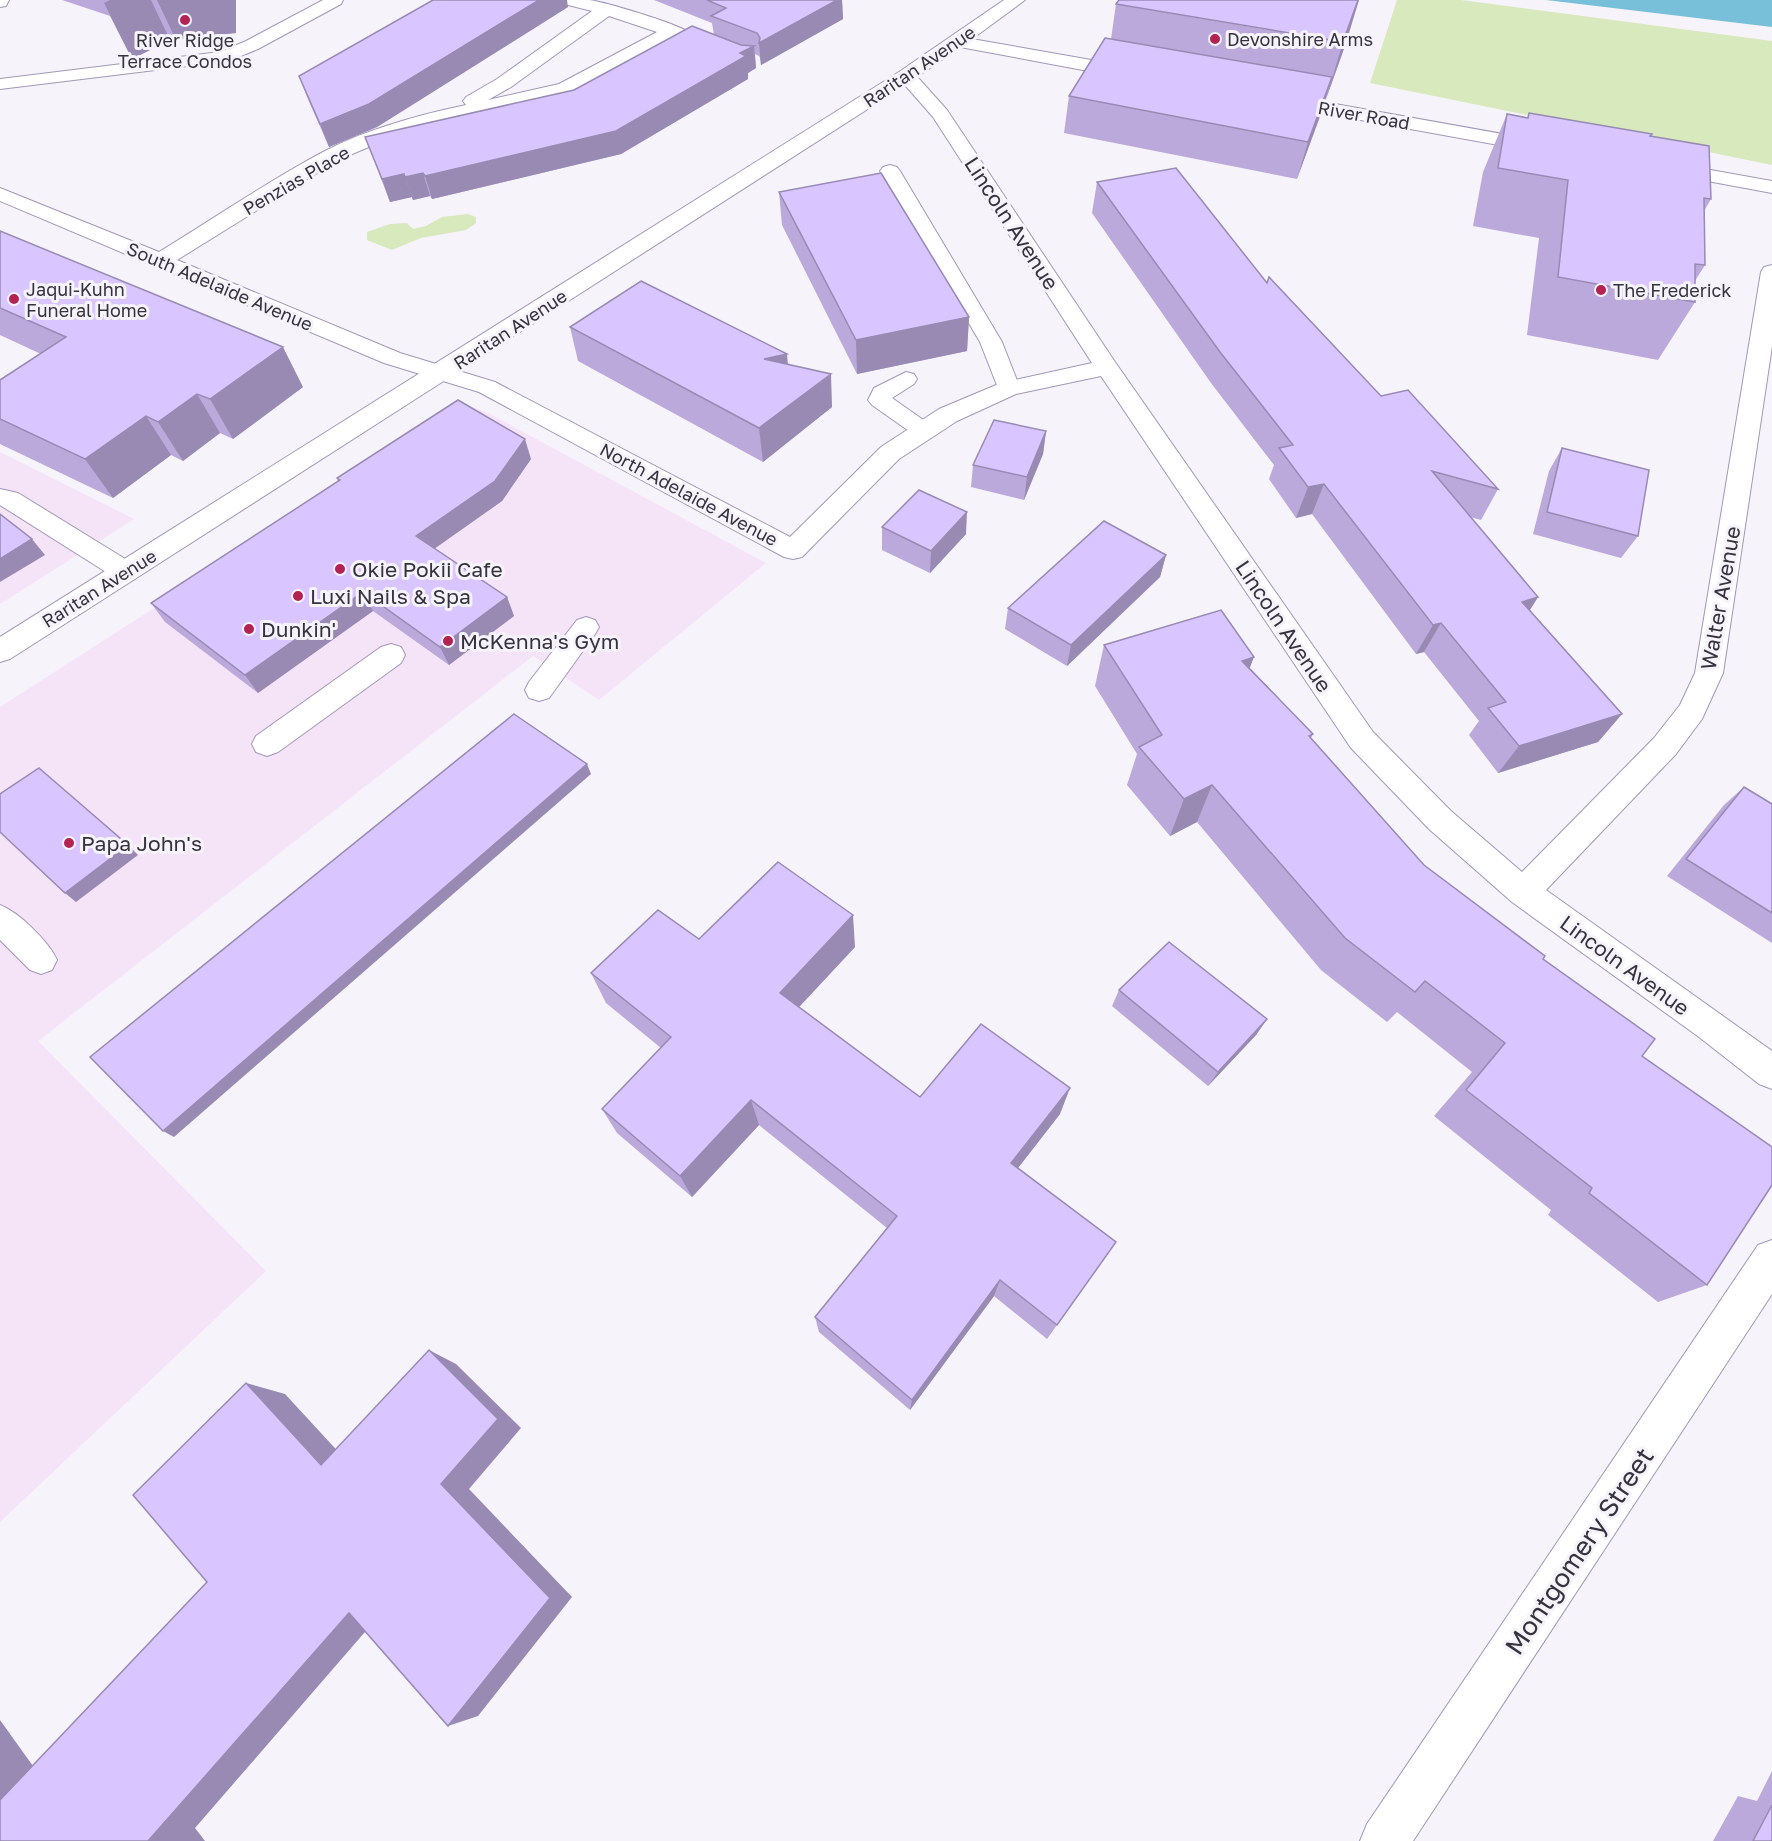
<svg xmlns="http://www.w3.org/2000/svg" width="1772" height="1841" font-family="'Golos Text',sans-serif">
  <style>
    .commercial { fill: #f5e4f7 }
    .green { fill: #d8e9bd }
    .water { fill: #78bfda }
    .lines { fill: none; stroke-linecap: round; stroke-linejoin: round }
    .lane-casing { stroke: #a297b7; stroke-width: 2 }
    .street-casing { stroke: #a297b7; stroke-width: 2 }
    .secondary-casing { stroke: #a297b7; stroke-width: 2 }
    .lane { fill: #fff; fill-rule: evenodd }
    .street { fill: #fff; fill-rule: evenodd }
    .secondary { fill: #fff; fill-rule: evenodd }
    .wall { fill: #bba9db }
    .shaded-wall { fill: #988ab2 }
    .building { fill: #d9c5ff; stroke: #988ab2; stroke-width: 1.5 }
    .poi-dot { fill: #b22253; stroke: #f6f3fa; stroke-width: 2 }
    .labels { text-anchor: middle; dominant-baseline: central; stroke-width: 6; stroke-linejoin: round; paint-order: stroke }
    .far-poi-label { font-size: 18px; fill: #36323e; stroke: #f6f3fa; text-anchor: start }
    .far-street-label { font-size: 18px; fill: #36323e; stroke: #f6f3fa }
    .street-label { font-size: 21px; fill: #36323e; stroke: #f6f3fa }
    .poi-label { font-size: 21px; fill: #36323e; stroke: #f6f3fa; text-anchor: start }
    .near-street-label { font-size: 26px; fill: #36323e; stroke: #f6f3fa }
  </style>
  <rect width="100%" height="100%" fill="#f6f3fa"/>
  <g class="commercial">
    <path d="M469 406 488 413 766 563 599 700 533 656 38 1041 266 1271 0 1522V707Z"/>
    <path d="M0 452 134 519 0 604Z"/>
  </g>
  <g class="green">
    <path d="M1397 0H1461L1772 41V165L1370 83Z"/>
    <path d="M468 214 476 217V223L466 230 421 238 392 250 367 240V232L390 224 407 223 413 229 426 226 442 217Z"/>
  </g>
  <path class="water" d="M1546 0H1772V27Z"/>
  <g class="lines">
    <g class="lane-casing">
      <g id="lane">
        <path d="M0 0H9L6 6 0 7Z"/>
        <path d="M323 0H343L341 4 258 49 229 61 0 89V79L220 52 246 41Z"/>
        <path d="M890 165 897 167 900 171 1002 342 1020 388 1017 393 1009 395 1001 393 998 388 980 342 880 171 883 167Z"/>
        <path d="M906 372 914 374 917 379 914 384 892 398 932 426 936 431 932 436 924 439 916 436 872 405 868 400 874 388Z"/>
        <path d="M0 489 18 493 135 565 139 572 135 579 126 581 117 579 0 505Z"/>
        <path d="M586 617 595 620 599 627 595 634 549 698 539 701 529 698 525 690 529 682 577 620Z"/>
        <path d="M0 905C19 912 49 942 57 960L52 970 41 974 30 970 0 940Z"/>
      </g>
    </g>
    <g class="street-casing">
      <g id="street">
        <path d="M561 0C570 0 580 0 589 0 605 2 687 26 694 36L691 40 685 41 673 38 573 92 443 121 390 138 338 160 177 260 400 353 495 382 790 537 881 447 939 409 1001 383 1092 363 933 117 897 76 899 72H913L947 110 1115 362 1373 732 1451 811 1522 872 1654 738 1680 705 1695 673 1761 272 1764 267 1772 265V346L1723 673 1702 719 1676 754 1546 890 1772 1051V1089L1759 1084 1699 1037 1512 902 1429 829 1351 748 1101 376 1016 394 957 421 899 459 802 557 793 559 784 557 479 392 384 363 0 201V188L159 252C213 219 267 182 323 152 367 129 418 115 466 105L463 101 466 97 497 79 592 11 564 4ZM609 16 657 32 559 84 488 100 511 87Z"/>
        <path d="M391 644 401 647 405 655 401 663 278 752 267 756 256 752 252 744 256 736 381 647Z"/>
        <path d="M1772 1240V1294L1413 1841H1360L1367 1824 1758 1245Z"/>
      </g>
    </g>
    <g class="secondary-casing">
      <g id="secondary">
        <path d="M1004 0H1025L972 39 1131 67 1138 69 1140 73 1138 77 1131 79 960 47 913 80 10 659 0 662V637L899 72Z"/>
        <path d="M1279 94 1542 141 1549 143 1552 147 1549 151 1542 153 1272 104 1269 100 1272 96Z"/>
        <path d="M1666 162 1772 181V193L1659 172 1656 168 1659 164Z"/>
      </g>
    </g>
    <use href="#lane" class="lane"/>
    <use href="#street" class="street"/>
    <use href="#secondary" class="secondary"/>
  </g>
  <g class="wall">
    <path d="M62 0H236V33L185 38 177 42 170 40 132 59 110 16Z"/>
    <path d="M654 0H842L843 19 761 65 760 58 759 56 755 54 756 68 748 73V79L621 154 432 199 430 196 413 200 412 197 390 202 365 137 574 90 714 35 712 23Z"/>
    <path d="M1116 4 1346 43 1326 99H1325L1297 179 1064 133 1069 96 1111 39Z"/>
    <path d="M568 7 377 127 329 147 308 99 299 76Z"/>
    <path d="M1529 113 1652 134 1651 137 1711 199 1704 211 1705 265 1695 281V302L1658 360 1527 335 1539 238 1473 226 1483 172 1507 114 1527 118Z"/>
    <path d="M1097 182 1267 283 1381 396 1498 489 1481 520 1470 517 1538 597 1530 610 1622 714 1598 742 1498 773 1469 735 1479 721 1424 652 1416 654 1312 514 1296 518 1269 479 1274 465 1211 383 1092 213Z"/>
    <path d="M779 192 969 317 967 351 857 374 782 225Z"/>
    <path d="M0 231 303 387 233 439 220 433 183 461 171 455 113 498 0 444V380L41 354 0 335Z"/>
    <path d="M570 327 788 364 832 407 763 462 578 361Z"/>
    <path d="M1046 431 1043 454 1024 500 971 487 973 465Z"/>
    <path d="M1562 448 1638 536 1621 558 1533 534 1549 471Z"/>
    <path d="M531 459 502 501 434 549 507 597 514 616 449 665 373 611 258 693 165 622 151 603 338 482 337 478Z"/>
    <path d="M882 527 966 534 930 573 882 550Z"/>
    <path d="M1166 555 1160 577 1067 666 1005 629 1008 608Z"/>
    <path d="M1104 645 1250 668 1313 734 1311 738 1424 865 1543 959 1642 1056 1707 1285 1658 1302 1548 1215 1551 1210 1434 1116 1472 1072 1397 1012 1387 1022 1321 970 1197 822 1170 836 1127 785 1137 754 1095 686Z"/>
    <path d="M1744 787 1772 804V943L1667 876 1724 805Z"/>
    <path d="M699 939 855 947 799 1007 920 1097 1060 1114 1018 1168 1116 1242 1047 1339 994 1296 910 1410 819 1332 815 1317 887 1228 759 1125 692 1197 617 1133 602 1109 661 1048 606 1003 591 973Z"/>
    <path d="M1119 990 1267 1019 1256 1035 1208 1086 1112 1006Z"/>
    <path d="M1772 1771V1841H1713L1738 1796 1757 1801Z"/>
  </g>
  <g class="shaded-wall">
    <path d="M110 0H151L170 40 132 59 104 3Z"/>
    <path d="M157 0H236V33L185 38 177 42Z"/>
    <path d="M539 0H567L568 7 377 127 329 147 320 124Z"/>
    <path d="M837 0H842L843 19 761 65 759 43Z"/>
    <path d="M1358 0H1359L1346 43 1326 99 1343 42Z"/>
    <path d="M754 46 756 68 748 73V79L621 154 432 199 425 176 740 53Z"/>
    <path d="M1332 77 1321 114 1297 179 1308 142Z"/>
    <path d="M423 173 430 196 413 200 405 177Z"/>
    <path d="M404 174 412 197 390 202 382 179Z"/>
    <path d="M969 317 967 351 857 374 856 340Z"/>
    <path d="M283 347 303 387 233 439 210 399Z"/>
    <path d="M787 354 790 388 764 359Z"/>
    <path d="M831 374 832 407 763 462 759 428Z"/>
    <path d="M197 394 220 433 183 461 158 422Z"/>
    <path d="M146 416 171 455 113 498 85 459Z"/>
    <path d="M1046 431 1043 454 1024 500 1027 477Z"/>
    <path d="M525 439 531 459 502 501 424 556 416 536Z"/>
    <path d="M1324 484 1312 514 1296 518 1308 487Z"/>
    <path d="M967 512 966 534 930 573 931 551Z"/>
    <path d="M32 539 45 555 0 582V559Z"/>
    <path d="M1166 555 1160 577 1067 666 1071 645Z"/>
    <path d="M363 592 373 611 258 693 245 675Z"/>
    <path d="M507 597 514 616 449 665 440 647Z"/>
    <path d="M1538 597 1519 627 1522 602Z"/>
    <path d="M1441 623 1424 652 1416 654 1433 625Z"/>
    <path d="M1254 657 1238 698 1242 661Z"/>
    <path d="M1622 714 1598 742 1498 773 1519 746Z"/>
    <path d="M587 764 591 774 174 1137 163 1131Z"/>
    <path d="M1212 785 1197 822 1170 836 1184 799Z"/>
    <path d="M128 845 138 855 76 902 65 893Z"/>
    <path d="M853 915 855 947 785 1022 780 993Z"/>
    <path d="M1267 1019 1256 1035 1208 1086 1218 1072Z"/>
    <path d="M1070 1088 1060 1114 1004 1186 1011 1163Z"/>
    <path d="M751 1100 759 1125 692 1197 680 1176Z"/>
    <path d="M1000 1280 994 1296 910 1410 912 1400Z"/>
    <path d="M429 1350 456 1364 521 1428 469 1489 572 1597 478 1716 448 1726 441 1484Z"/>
    <path d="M246 1383 285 1394 356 1471 321 1465Z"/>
    <path d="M384 1610 195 1828 205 1841H148L349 1613Z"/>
    <path d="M0 1720 53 1794 0 1808Z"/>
  </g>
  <g class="building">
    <path d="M433 0H539L369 104 320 124 299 76Z"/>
    <path d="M707 0H837L759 43 760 38 757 33 711 16 726 8Z"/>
    <path d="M1119 0H1358L1343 42 1116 4Z"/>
    <path d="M692 26 741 45 754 46 740 53 746 56 616 131 425 176 423 173 405 177 404 174 382 179 365 137 574 90Z"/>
    <path d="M1105 38 1332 77 1308 142 1069 96Z"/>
    <path d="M1529 113 1652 134 1650 136 1709 146 1711 199 1704 198 1705 265 1695 264V302L1558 277 1568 180 1498 168 1507 114 1528 118Z"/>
    <path d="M1176 168 1267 283 1269 277 1381 396 1408 390 1498 489 1432 471 1538 597 1522 602 1622 714 1519 746 1488 708 1506 702 1441 623 1433 625 1324 484 1308 487 1279 448 1293 445 1220 352 1097 182Z"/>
    <path d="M881 173 969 317 856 340 779 192Z"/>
    <path d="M0 231 283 347 210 399 197 394 158 422 146 416 85 459 0 419V380L66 337 0 308Z"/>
    <path d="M641 281 787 354 764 359 831 374 759 428 570 327Z"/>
    <path d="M458 400 525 439 495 481 416 536 507 597 440 647 363 592 245 675 151 603 340 480 337 478Z"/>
    <path d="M994 420 1046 431 1027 477 973 465Z"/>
    <path d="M1562 448 1649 470 1638 536 1547 512Z"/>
    <path d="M919 490 967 512 931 551 882 527Z"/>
    <path d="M0 514 32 539 0 559Z"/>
    <path d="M1104 521 1166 555 1071 645 1008 608Z"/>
    <path d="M1221 610 1254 657 1242 661 1313 734 1309 736 1424 865 1545 956 1543 959 1655 1039 1642 1056 1772 1147V1185L1707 1285 1589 1193 1592 1188 1466 1090 1505 1043 1425 981 1415 992 1345 938 1212 785 1184 799 1139 747 1162 735 1104 645Z"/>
    <path d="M514 714 587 764 163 1131 90 1057Z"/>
    <path d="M39 768 128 845 65 893 0 832V794Z"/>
    <path d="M1744 787 1772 804V913L1686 859Z"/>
    <path d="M778 862 853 915 780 993 920 1097 981 1024 1070 1088 1011 1163 1116 1242 1057 1325 1000 1280 912 1400 815 1317 897 1216 751 1100 680 1176 602 1109 671 1037 591 973 658 910 699 939Z"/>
    <path d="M1169 942 1267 1019 1218 1072 1119 990Z"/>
    <path d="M429 1350 498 1419 441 1484 550 1598 448 1726 349 1613 148 1841H0V1800L207 1582 133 1495 246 1383 321 1465Z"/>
    <path d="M1772 1805V1841H1753Z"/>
  </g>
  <g class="poi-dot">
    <circle cx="185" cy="20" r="6"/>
    <circle cx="1215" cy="39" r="6"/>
    <circle cx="1601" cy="290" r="6"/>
    <circle cx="14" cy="299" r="6"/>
    <circle cx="340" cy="569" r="6"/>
    <circle cx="298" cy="596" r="6"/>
    <circle cx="249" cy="629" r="6"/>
    <circle cx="448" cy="641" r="6"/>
    <circle cx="69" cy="843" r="6"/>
  </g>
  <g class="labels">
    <g class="far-poi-label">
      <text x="1227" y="39">Devonshire Arms</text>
      <text x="185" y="40" text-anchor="middle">River Ridge<tspan x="185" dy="21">Terrace Condos</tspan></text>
      <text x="26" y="289">Jaqui-Kuhn<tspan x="26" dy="21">Funeral Home</tspan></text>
      <text x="1613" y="290">The Frederick</text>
    </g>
    <g class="far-street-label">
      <text transform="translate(919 66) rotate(-34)">Raritan Avenue</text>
      <text transform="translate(1364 115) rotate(10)">River Road</text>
      <text transform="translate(296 180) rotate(-30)">Penzias Place</text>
      <text transform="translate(220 286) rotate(23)">South Adelaide Avenue</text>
      <text transform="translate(510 329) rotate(-33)">Raritan Avenue</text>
      <text transform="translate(689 494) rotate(28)">North Adelaide Avenue</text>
      <text transform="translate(99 588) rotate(-32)">Raritan Avenue</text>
    </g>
    <g class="street-label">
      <text transform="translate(1012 223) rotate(57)">Lincoln Avenue</text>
      <text transform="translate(1720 598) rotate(-80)">Walter Avenue</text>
      <text transform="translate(1284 626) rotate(56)">Lincoln Avenue</text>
      <text transform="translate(1625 965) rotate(36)">Lincoln Avenue</text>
    </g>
    <g class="poi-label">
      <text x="352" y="569">Okie Pokii Cafe</text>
      <text x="310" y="596">Luxi Nails &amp; Spa</text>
      <text x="261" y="629">Dunkin'</text>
      <text x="460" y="641">McKenna's Gym</text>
      <text x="81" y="843">Papa John's</text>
    </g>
    <g class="near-street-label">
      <text transform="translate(1579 1551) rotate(-56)">Montgomery Street</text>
    </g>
  </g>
</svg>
